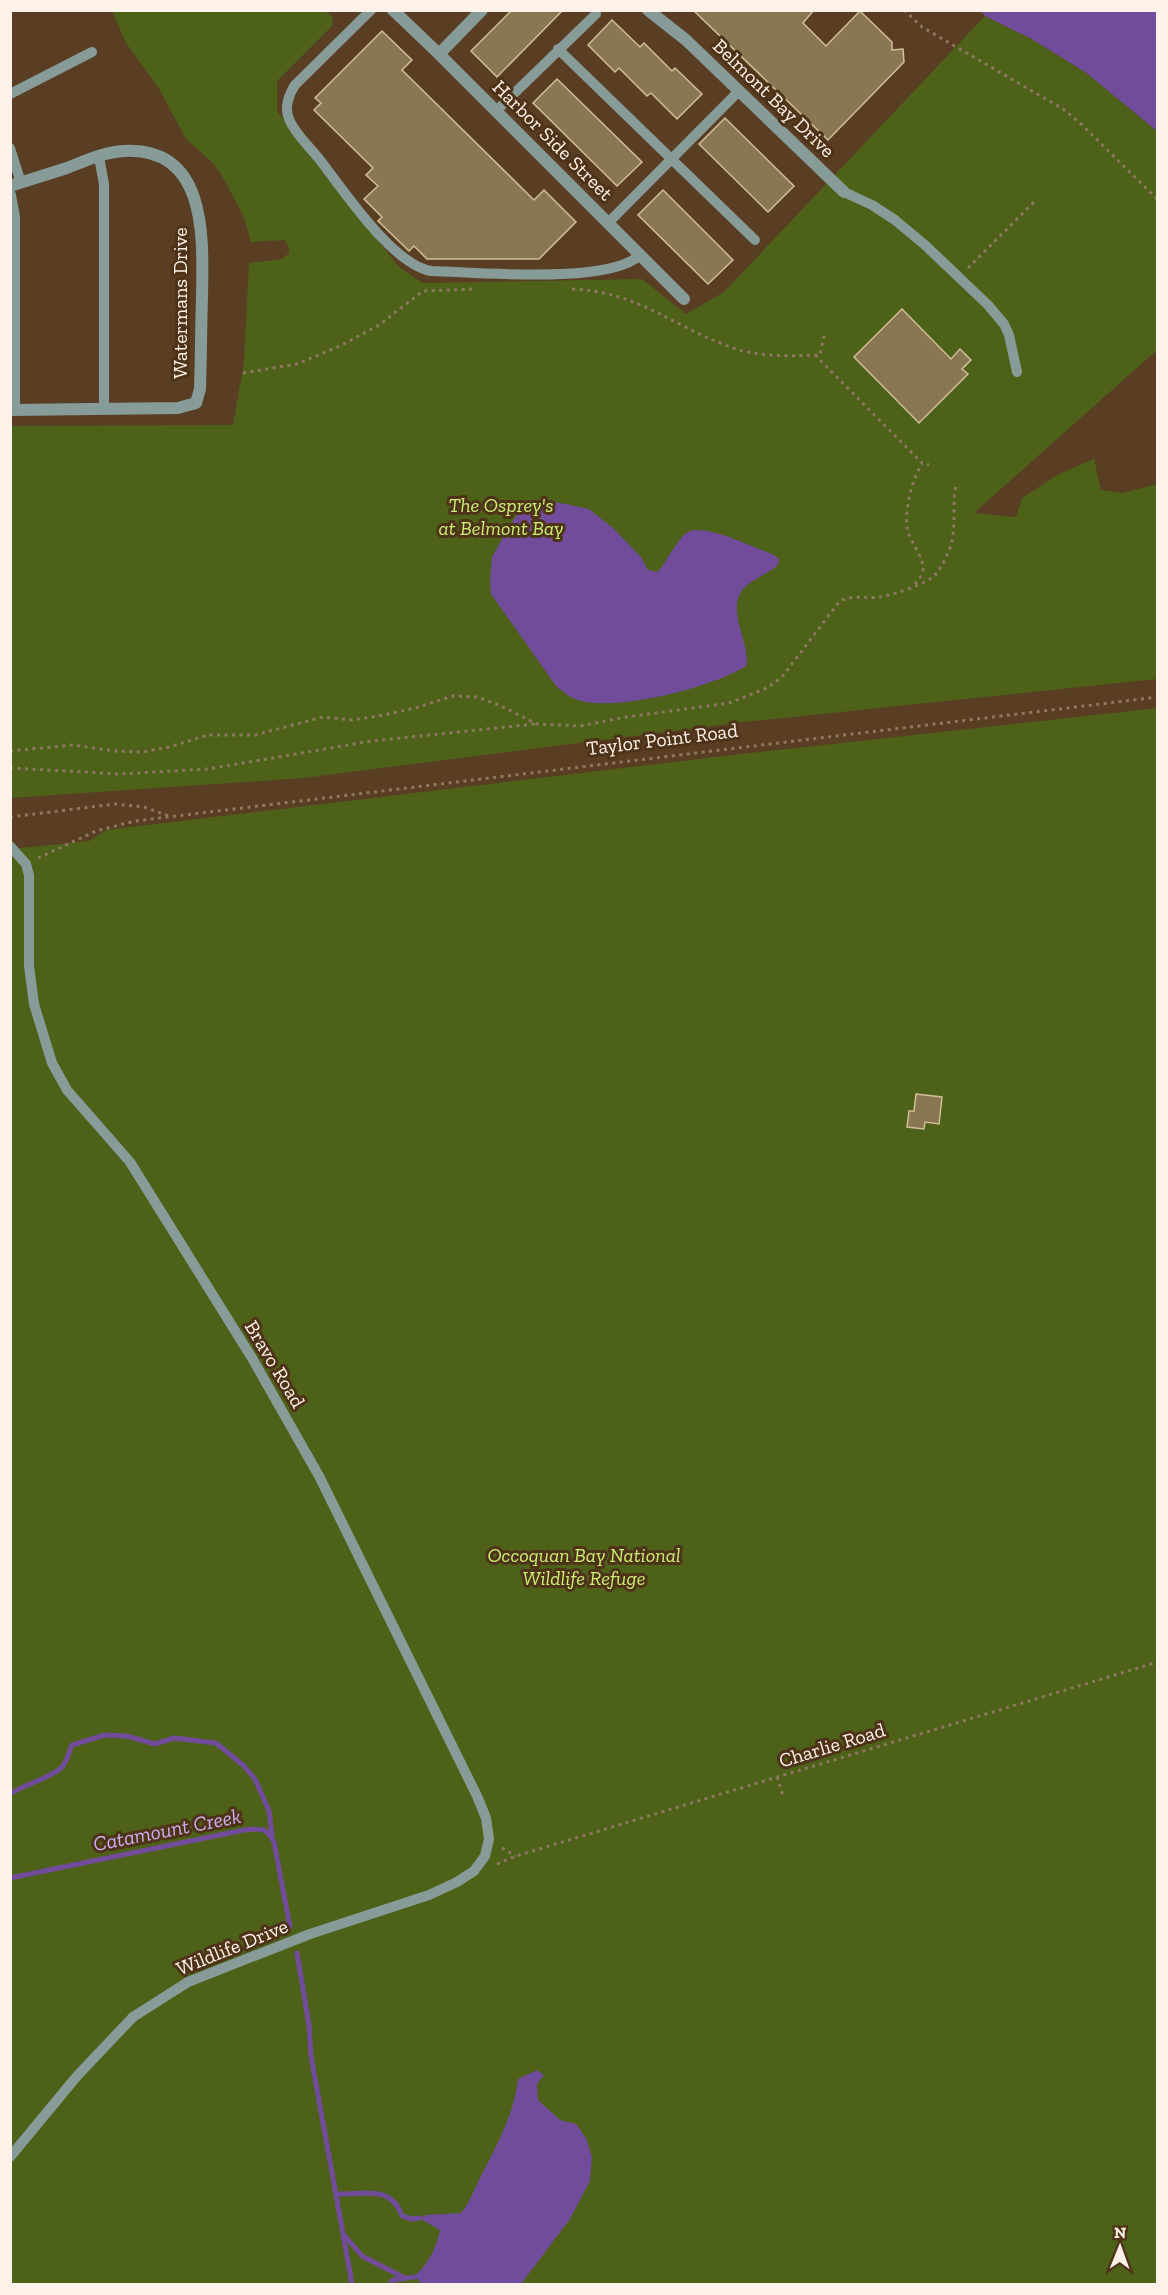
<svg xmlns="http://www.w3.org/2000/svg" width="1168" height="2295" font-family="'Zilla Slab',serif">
<rect width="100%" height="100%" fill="#593e23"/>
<path fill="#4d6119" d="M112 11H325L333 18 332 26 277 81V111L398 266 422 283 642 279 686 314 724 292 985 16 1030 38 1085 72 1157 131V350L974 513 1016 517 1022 498 1059 474 1094 459 1101 490 1122 493 1157 484V679L744 722 304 778 11 798V426L233 425 244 362 249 263 282 259 289 253V248L285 240 251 242 244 217 222 176 214 164 186 139 158 87 126 43Z
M1157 708V2284H11V849L89 841 106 830 715 757Z"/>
<path fill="#714c9b" d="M981 11H1157V131L1085 72 1030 38 985 16Z
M542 499 589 509 613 528 641 557 648 570 657 572 661 568C667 560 681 533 690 531 708 525 753 547 772 554L779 559 778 565C768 574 752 579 743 589 725 611 752 646 746 666 713 687 612 714 575 699 568 696 562 691 556 686L491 594 490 581 492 557 508 528 519 512 531 502Z
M537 2070 544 2075 537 2084 538 2100 560 2120 576 2124 586 2138 592 2157 590 2181 570 2219 521 2284H423L414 2277C427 2265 437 2248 440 2230L419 2218 426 2215 461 2213C470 2202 473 2192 479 2180 495 2148 514 2116 518 2079Z"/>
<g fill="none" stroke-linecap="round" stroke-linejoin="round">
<path stroke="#714c9b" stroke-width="5" d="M10 1794C25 1784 51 1778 62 1767 67 1761 69 1752 72 1745L105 1735 127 1736 155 1744 174 1738 216 1743 244 1766 255 1779 269 1811 272 1835
M10 1878 244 1830C260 1829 266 1826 274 1842L290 1927
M297 1953 309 2025 311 2056 352 2284
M337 2194C363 2195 391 2184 402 2216L412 2219 419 2218
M345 2236 362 2256 403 2277
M390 2284 393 2280 414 2277"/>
</g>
<path fill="#897753" stroke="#d1be98" stroke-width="1.5" d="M512 10H563L497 77 471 51Z
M693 10H814L803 23 826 46 860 11 892 42V50L903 49 904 62 828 140Z
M612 20 640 47 644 43 672 71 675 68 702 94 677 119 651 93 647 96 619 68 615 72 588 45Z
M382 31 412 60 402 70 534 200 544 190 576 222 539 259H427L414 246 409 251 378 221 382 217 364 199 378 186 366 175 373 168 314 110 321 103 315 98Z
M557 79 642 162 617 186 533 103Z
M725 118 794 186 768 212 699 144Z
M663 190 733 260 708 284 638 215Z
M902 309 951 359 960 349 971 360 962 369 968 374 919 423 854 357Z
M916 1094 942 1097 939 1124 925 1122 924 1129 907 1127 909 1111H914Z"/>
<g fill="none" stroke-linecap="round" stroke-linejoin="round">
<path stroke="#8e7862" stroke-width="3" stroke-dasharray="3 4.5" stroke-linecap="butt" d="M904 10 922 27 1063 109 1080 123 1158 200
M968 268 1035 201
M572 289C637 292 668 323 725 345 756 358 788 356 820 355L824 336
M815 355 922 463 929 465
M243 373 297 364 340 346 379 325 423 291 475 289
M915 584C919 579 924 573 923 567 922 556 912 543 908 532 903 515 912 478 922 464
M10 751 73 745 114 751 143 752 169 747 208 735H255L323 717 352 720 384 715 415 708 453 696 477 697 499 705 537 724 580 726 626 717 729 703 767 688 782 677 839 602C851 594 866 599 880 597 892 595 928 584 936 574 942 567 950 550 952 541 956 522 952 503 956 485
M10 768 120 774 208 769 372 741 535 724
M10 817 115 804 144 807 169 816
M38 858 96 831 135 821 1158 697
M777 1777 782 1792 781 1798
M502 1848 516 1856
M497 1864 516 1856 1158 1662"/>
<path stroke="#879c99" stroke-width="10" d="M371 10 295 85C289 94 284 108 289 119 295 134 310 147 320 160 344 191 392 264 431 271 477 272 608 285 640 255
M558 49 755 240
M10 94 92 52
M496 111 596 14
M10 148 21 183
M99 157 104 184V409
M844 192 872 205 895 220 925 245 988 305 1004 324 1009 335 1017 372
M608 223 739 91
M10 846 26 864 29 875V966L34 1004 52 1063 67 1090 130 1162 252 1358 319 1476 477 1796 486 1818 489 1839 485 1856 474 1871 457 1882 429 1895 310 1934 188 1982 133 2017 77 2076 10 2157"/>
<path stroke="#879c99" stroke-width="12" d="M393 10 439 54 684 299
M648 10 686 40 844 192
M439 54 482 10
M10 186C29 180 48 174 67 168 85 161 104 152 124 151 208 147 203 238 202 297 201 328 201 358 200 389L196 403 178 408 10 410
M10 195 14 217V410"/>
</g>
<g text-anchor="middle" stroke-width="6" stroke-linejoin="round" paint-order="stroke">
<g font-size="20" fill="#fdf2e9" stroke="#4e3319">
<text transform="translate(774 98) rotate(44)" y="7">Belmont Bay Drive</text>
<text transform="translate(553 140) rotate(45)" y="7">Harbor Side Street</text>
<text transform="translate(180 303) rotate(-90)" y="7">Watermans Drive</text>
<text transform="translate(662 739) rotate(-7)" y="7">Taylor Point Road</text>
<text transform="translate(275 1364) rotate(59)" y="7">Bravo Road</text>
<text transform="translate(832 1745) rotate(-17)" y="7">Charlie Road</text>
<text transform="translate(232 1947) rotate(-22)" y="7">Wildlife Drive</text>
</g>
<g font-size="20" font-style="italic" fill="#caef74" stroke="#4e3319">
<text x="501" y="512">The Osprey's<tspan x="501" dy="23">at Belmont Bay</tspan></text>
<text x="584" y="1562">Occoquan Bay National<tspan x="584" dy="23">Wildlife Refuge</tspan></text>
</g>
<g font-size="21" font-style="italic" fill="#cbb0f1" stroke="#4e3319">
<text transform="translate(167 1830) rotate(-11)" y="7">Catamount Creek</text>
</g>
</g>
<rect width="1168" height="2295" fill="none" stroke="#fdf2e9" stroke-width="24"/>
<g transform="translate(1120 2247) rotate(1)" stroke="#4e3319" stroke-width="4.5" paint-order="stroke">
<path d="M0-4.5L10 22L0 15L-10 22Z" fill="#fdf2e9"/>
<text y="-9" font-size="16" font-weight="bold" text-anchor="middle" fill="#fdf2e9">N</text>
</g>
</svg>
